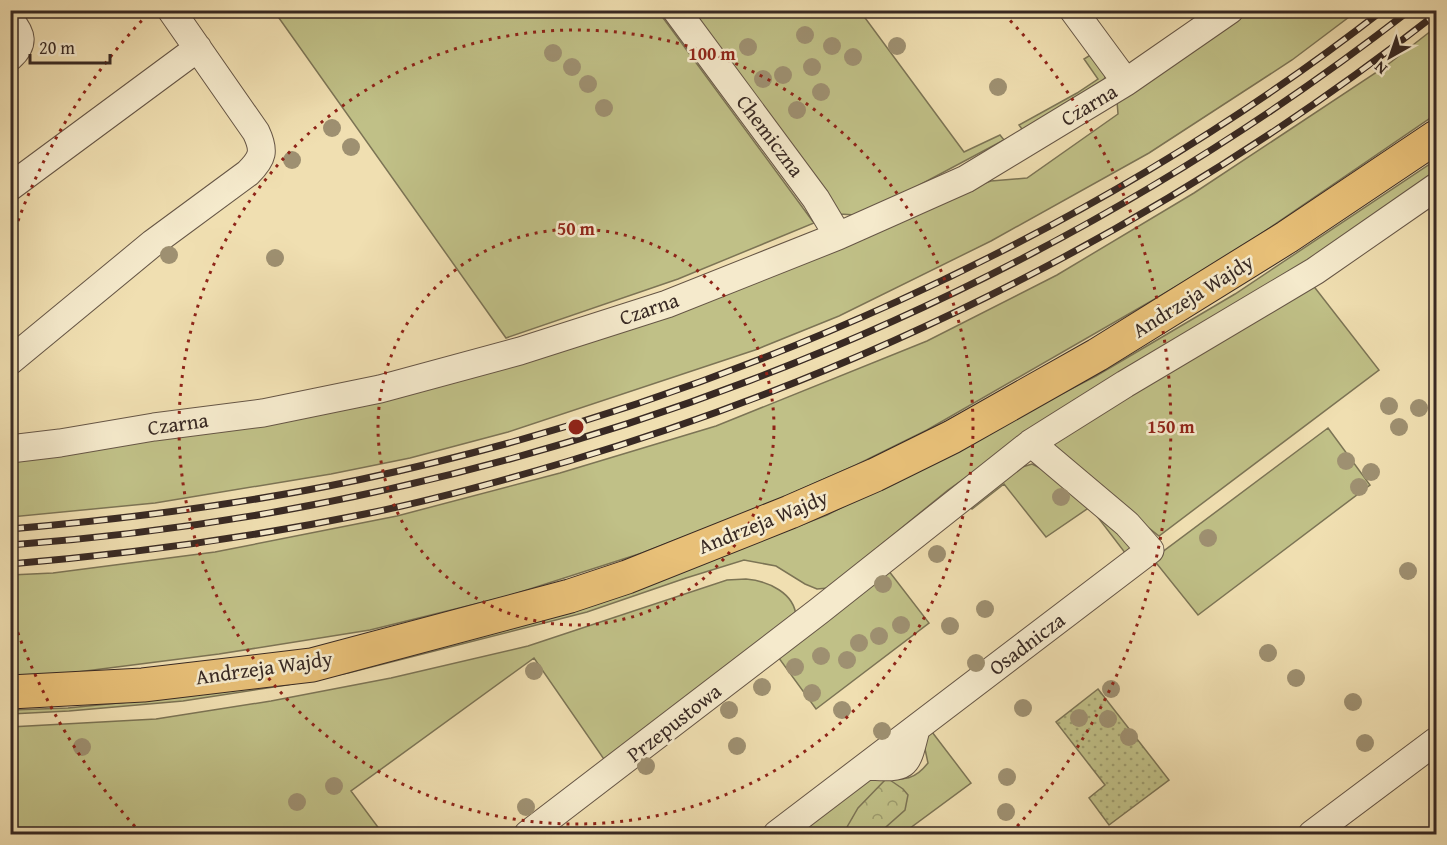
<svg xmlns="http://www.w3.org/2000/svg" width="1447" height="845" font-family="'Gentium Book Plus',serif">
<defs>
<pattern id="forest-crowns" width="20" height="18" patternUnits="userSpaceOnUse" patternTransform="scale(1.5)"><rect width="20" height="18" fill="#c0c087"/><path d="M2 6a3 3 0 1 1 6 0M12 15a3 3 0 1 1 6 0" fill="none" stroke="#9d9c6e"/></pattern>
<pattern id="garden-dots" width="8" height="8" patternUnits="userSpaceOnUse" patternTransform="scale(1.5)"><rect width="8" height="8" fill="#c0c087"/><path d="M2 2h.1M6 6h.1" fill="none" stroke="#9d9c6e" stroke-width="1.8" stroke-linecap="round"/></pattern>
</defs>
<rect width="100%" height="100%" fill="#f0dfb1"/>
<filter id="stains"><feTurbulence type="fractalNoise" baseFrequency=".00333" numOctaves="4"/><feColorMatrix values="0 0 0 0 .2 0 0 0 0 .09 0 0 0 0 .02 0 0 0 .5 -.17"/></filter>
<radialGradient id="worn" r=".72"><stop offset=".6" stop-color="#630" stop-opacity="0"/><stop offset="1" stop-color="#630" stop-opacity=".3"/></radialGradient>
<path fill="#c0c087" stroke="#7c7455" stroke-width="1.5" d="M694 10 860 11 964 152 1000 135 1004 140 912 189 855 215 840 214 691 12Z
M274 11H658L814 223 678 279 506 338Z
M1250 11H1357L1292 60 1149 153 991 241 839 316 755 350 508 432 410 458 331 474 155 503 11 517V462L329 410 991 181 1027 178 1118 114 1117 101 1200 47Z
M1436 27V114L1233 253 1160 296 927 430 856 465 754 510 642 553 508 596 370 630 219 654 46 676H11V575L53 573 215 552 397 516 560 473 716 426 927 341 1057 275 1194 193 1386 66Z
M1092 54 1104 70 1105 78 1101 83 1024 132 1019 125 1077 93 1098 79 1084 59Z
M1436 160V173L1307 262 1054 415 948 490 828 588 817 589 805 584 776 566 744 560 686 578 587 612 348 673 287 685 183 701 69 711 11 714V710L68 708 169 698 711 560 827 515 1096 376 1235 294Z
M1312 284 1379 370 1159 536 1044 445Z
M1328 428 1370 485 1198 615 1153 559Z
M1032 464 1058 477 1084 497 1134 549 1129 558 1090 507 1046 537 1004 484 972 509 966 504 1019 468Z
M885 566 929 623 816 709 773 650Z
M746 579C768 581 795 593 796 617L608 765 534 658 351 791 383 834H11L10 727 156 719 271 701 391 678 528 646 727 580Z
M929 728 971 783 902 834H796C809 824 853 784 865 780 891 772 906 791 928 763L922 735Z"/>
<path fill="url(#forest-crowns)" stroke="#7c7455" stroke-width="1.5" d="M887 778 903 789 908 795 905 810 878 834H843L858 808Z"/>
<path fill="url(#garden-dots)" stroke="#7c7455" stroke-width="1.5" d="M1098 689 1169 780 1109 825 1089 798 1105 785 1056 722Z"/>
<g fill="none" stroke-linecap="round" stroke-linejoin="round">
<defs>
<path id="minor" d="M676 10 816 199 838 236
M1073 10 1126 82
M10 20C22 34 25 44 10 57
M10 187 198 48
M10 361 153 243 248 173C263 158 265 151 256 132L171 10
M10 449 60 443 154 427 263 413 380 389 520 351 667 304 838 236 966 179 1126 82 1230 10
M867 766C908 768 906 769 916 729
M528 834 819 611 1031 443 1125 384 1315 271 1436 187
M777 834 1150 550 1127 524 1031 443
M1312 834 1436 741"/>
<path id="major" d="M10 692 143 685 312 665 570 596 627 577 790 512 875 475 952 437 1097 355 1287 237 1436 137"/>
</defs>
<use href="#minor" stroke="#665646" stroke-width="29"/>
<use href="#major" stroke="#382923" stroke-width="35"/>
<use href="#minor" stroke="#f5eacc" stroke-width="27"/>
<use href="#major" stroke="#e8c078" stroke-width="33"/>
<defs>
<path id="rail" d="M10 529C127 519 244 504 358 480 720 403 1091 238 1383 10
M10 545C516 508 1009 322 1410 10
M10 564C130 554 248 538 365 514 434 500 502 481 569 461 884 367 1177 217 1436 14"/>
</defs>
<use href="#rail" stroke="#382923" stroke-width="7"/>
<use href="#rail" stroke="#f5eacc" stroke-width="4.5" stroke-dasharray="14" stroke-linecap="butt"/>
</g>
<g fill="#9e9071">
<circle cx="805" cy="35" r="9"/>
<circle cx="832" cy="46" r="9"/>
<circle cx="897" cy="46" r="9"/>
<circle cx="748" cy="47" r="9"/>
<circle cx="553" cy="53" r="9"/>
<circle cx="853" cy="57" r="9"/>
<circle cx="572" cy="67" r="9"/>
<circle cx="812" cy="67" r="9"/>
<circle cx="783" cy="75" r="9"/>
<circle cx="763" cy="79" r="9"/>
<circle cx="588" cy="84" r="9"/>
<circle cx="998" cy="87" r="9"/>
<circle cx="821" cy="92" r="9"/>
<circle cx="604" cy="108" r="9"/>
<circle cx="797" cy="110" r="9"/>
<circle cx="332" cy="128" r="9"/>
<circle cx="351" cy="147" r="9"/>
<circle cx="292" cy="160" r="9"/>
<circle cx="169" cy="255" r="9"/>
<circle cx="275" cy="258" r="9"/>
<circle cx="1389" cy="406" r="9"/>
<circle cx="1419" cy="408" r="9"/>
<circle cx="1399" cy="427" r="9"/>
<circle cx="1346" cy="461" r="9"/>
<circle cx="1371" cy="472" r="9"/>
<circle cx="1359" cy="487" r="9"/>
<circle cx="1061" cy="497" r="9"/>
<circle cx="1208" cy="538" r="9"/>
<circle cx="937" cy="554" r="9"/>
<circle cx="1408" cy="571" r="9"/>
<circle cx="883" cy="584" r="9"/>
<circle cx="985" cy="609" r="9"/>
<circle cx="901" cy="625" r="9"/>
<circle cx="950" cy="626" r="9"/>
<circle cx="879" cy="636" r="9"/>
<circle cx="859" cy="643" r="9"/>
<circle cx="1268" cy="653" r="9"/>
<circle cx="821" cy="656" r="9"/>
<circle cx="847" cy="660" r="9"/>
<circle cx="976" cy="663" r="9"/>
<circle cx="795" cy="667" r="9"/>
<circle cx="534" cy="671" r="9"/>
<circle cx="1296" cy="678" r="9"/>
<circle cx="762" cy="687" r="9"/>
<circle cx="1111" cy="689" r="9"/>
<circle cx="812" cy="693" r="9"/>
<circle cx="1353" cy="702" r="9"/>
<circle cx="1023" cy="708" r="9"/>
<circle cx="729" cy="710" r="9"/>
<circle cx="842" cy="710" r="9"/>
<circle cx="1079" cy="718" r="9"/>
<circle cx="1108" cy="719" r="9"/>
<circle cx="882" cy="731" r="9"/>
<circle cx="1129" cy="737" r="9"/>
<circle cx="1365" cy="743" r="9"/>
<circle cx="737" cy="746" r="9"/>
<circle cx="82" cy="747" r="9"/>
<circle cx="646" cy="766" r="9"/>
<circle cx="1007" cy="777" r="9"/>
<circle cx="334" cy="786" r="9"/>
<circle cx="297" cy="802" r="9"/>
<circle cx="526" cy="807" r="9"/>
<circle cx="1006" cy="812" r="9"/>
</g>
<g fill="none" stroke="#8f2418" stroke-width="3" stroke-dasharray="3 6">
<circle cx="576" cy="427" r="198"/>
<circle cx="576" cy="427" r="397"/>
<path d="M141 833A595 595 0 0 1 12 616M12 238A595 595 0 0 1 148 14M1004 14A595 595 0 0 1 1011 833"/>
</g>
<g text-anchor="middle" stroke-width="5" stroke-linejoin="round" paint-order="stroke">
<g font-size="21" fill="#382923" stroke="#f5eacc">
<text transform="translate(1089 105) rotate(-31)" y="7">Czarna</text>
<text transform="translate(770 136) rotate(53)" y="7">Chemiczna</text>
<text transform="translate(1193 296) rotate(-32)" y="7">Andrzeja Wajdy</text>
<text transform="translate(649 309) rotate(-19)" y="7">Czarna</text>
<text transform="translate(178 424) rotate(-8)" y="7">Czarna</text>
<text transform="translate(763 522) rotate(-22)" y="7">Andrzeja Wajdy</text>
<text transform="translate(1027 644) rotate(-37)" y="7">Osadnicza</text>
<text transform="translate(264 668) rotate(-8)" y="7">Andrzeja Wajdy</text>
<text transform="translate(674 723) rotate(-38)" y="7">Przepustowa</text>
</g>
</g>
<circle cx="576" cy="427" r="9" fill="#8f2418" stroke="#f5eacc" stroke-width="3"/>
<g font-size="18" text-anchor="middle" font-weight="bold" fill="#8f2418" stroke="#f5eacc" stroke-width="5" stroke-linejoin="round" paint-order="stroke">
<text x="712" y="60">100 m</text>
<text x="576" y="235">50 m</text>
<text x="1171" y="433">150 m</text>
</g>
<rect width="1447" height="845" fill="none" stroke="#f0dfb1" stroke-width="36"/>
<rect x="12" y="12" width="1423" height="821" fill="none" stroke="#382923" stroke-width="3"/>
<rect x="18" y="18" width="1411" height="809" fill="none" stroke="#382923" stroke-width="1.5"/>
<g transform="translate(1390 57) rotate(220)" stroke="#f5eacc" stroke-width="4.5" paint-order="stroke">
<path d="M0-4.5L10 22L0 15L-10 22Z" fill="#382923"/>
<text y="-9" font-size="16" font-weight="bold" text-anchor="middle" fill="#382923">N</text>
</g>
<path d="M30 54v9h80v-9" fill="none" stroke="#382923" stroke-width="3"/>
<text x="39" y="54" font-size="18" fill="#382923" stroke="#f5eacc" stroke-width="4.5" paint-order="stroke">20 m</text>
<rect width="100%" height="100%" filter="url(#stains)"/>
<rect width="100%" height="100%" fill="url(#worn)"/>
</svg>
